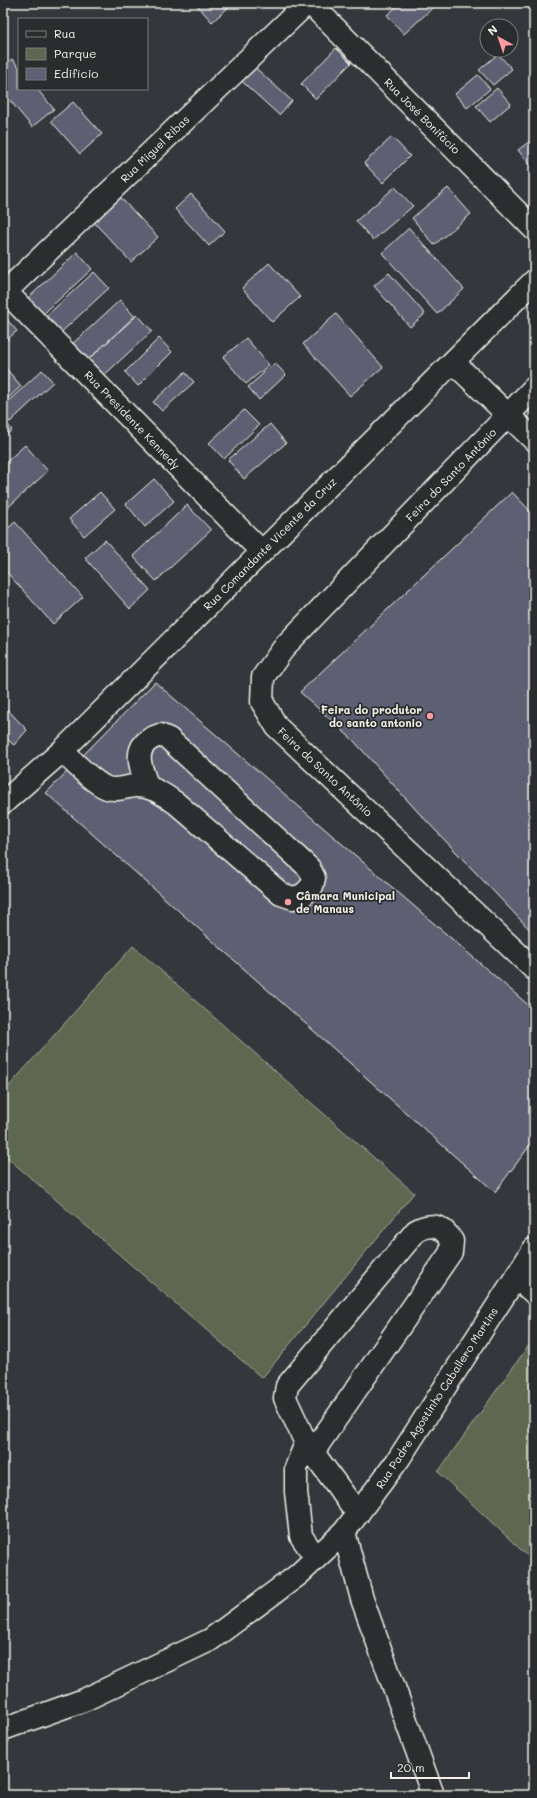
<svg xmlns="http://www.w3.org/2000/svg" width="537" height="1798" font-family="Mali,sans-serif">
<rect width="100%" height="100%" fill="#34373c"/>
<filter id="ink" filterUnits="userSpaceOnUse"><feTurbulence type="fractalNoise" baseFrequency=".025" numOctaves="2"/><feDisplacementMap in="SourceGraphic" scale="8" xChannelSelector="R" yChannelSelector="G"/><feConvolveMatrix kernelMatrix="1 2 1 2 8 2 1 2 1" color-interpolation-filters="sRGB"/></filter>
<g filter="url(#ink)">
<path fill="#5c684f" stroke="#a8ac9c" d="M133 946 414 1193 262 1378 3 1154V1093Z
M534 1338V1562L438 1472Z"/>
<path fill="#5d6173" stroke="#f4f1e8" d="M195 3H227L230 6 212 22Z
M401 3H438L404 34 387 15Z
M336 48 351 63 316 99 301 84Z
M498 54 512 69 493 85 479 70Z
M12 59 19 67V89H37L54 109 32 127 3 92V67Z
M249 62 292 101 279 115 236 76Z
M478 75 490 89 467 108 455 94Z
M497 88 511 104 490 122 476 106Z
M73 102 102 134 80 154 51 121Z
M392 137 410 156 383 183 364 163Z
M534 138V170L518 150Z
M395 187 413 206 373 240 356 221Z
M448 188 471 214 434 245 412 218Z
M116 193 158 237 131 262 90 218Z
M191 194 225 231 209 246 175 209Z
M409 228 464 289 437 314 382 253Z
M77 252 92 269 40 317 25 301Z
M269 263 300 297 272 322 242 288Z
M94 272 109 288 57 336 42 320Z
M389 273 425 314 410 327 374 286Z
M120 300 135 317 83 364 68 348Z
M137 314 152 331 100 379 85 363Z
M336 314 383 367 350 396 303 344Z
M3 315 17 331 3 343Z
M159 338 172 352 138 386 125 372Z
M246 338 269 365 246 384 223 357Z
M275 363 286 375 259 400 248 387Z
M3 365 21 386 3 403Z
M42 370 53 382 10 422 3 415V406Z
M185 372 194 382 162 411 153 402Z
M244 410 259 425 224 459 209 443Z
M3 419 12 430 3 438Z
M270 424 286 443 244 479 228 460Z
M25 445 48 471 5 510 3 507V465Z
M154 479 174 501 145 527 126 504Z
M100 492 115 509 84 536 69 519Z
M512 492 534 515V934L417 811 353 740 300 692Z
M187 505 211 530 156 581 133 556Z
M15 522 83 597 53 624 3 568V533Z
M105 540 150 590 130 609 85 558Z
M155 682 534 1010V1140L495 1192 46 793Z
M3 705 27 730 14 745 3 736Z"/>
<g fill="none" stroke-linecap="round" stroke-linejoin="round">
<defs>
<path id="minor" d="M310 3 534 229
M3 289 262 552
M3 294 307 3
M453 362 534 440
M534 388 286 645 263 677 262 702 277 727 534 969
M62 751C74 762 92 782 107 788 116 791 125 787 134 786 151 785 163 794 176 803L281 894 293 898 303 895 312 886 314 878 309 868 169 739 160 735C131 744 139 765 148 787
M3 803 62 751 534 281
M516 1277 534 1293
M306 1443 296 1468V1492L301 1536 316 1558
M313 1452 451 1252 452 1241C443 1226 432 1222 416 1231L287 1386 285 1398 306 1443 358 1514
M344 1532 362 1599 433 1795
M3 1729 84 1700 210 1640 298 1575 344 1532 398 1460 534 1249"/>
</defs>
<use href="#minor" stroke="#f4f1e8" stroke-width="25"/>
<use href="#minor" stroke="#2a2d2e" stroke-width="22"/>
</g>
</g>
<g fill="#ff9aa2" stroke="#2a2d2e" stroke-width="1.5">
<circle cx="430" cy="716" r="4"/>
<circle cx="288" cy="902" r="4"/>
</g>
<g text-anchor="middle" stroke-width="3.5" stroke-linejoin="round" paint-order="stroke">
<g font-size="11" fill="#f4f1e8" stroke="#2a2d2e">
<text transform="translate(422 116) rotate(45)" y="4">Rua José Bonifácio</text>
<text transform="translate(155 149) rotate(-44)" y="4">Rua Miguel Ribas</text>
<text transform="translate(132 420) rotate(46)" y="4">Rua Presidente Kennedy</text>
<text transform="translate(451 475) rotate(-46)" y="4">Feira do Santo Antônio</text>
<text transform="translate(270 544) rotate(-45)" y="4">Rua Comandante Vicente da Cruz</text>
<text transform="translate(325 772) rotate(43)" y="4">Feira do Santo Antônio</text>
<text transform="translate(437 1398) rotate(-57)" y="4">Rua Padre Agostinho Caballero Martins</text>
</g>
<g font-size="11" font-weight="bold" fill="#f4f1e8" stroke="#2a2d2e" text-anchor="end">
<text x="422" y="714">Feira do produtor<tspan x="422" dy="13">do santo antonio</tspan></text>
<text x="296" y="900" text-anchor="start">Câmara Municipal<tspan x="296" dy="13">de Manaus</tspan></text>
</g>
</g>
<rect width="537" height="1798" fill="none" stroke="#2a2d2e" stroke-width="16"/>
<rect x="8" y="8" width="521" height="1782" fill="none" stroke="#f4f1e8" stroke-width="1.5" filter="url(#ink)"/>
<rect x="18" y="18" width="130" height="72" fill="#2a2d2e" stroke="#7b7b78"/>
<rect x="26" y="31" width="20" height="6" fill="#2a2d2e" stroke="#7b7b78"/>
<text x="54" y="38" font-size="12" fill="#f4f1e8">Rua</text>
<rect x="26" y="48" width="20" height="12" fill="#5c684f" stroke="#7b7b78"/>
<text x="54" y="58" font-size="12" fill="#f4f1e8">Parque</text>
<rect x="26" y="68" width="20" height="12" fill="#5d6173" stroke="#7b7b78"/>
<text x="54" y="78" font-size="12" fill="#f4f1e8">Edifício</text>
<g transform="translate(499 38) rotate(320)"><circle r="19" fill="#2a2d2e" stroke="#7b7b78"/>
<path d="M0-3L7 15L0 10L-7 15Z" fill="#ff9aa2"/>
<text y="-6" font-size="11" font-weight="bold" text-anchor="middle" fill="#f4f1e8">N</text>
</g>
<path d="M391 1772v6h78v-6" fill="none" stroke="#f4f1e8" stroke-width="2"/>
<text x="397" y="1772" font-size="12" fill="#f4f1e8" stroke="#2a2d2e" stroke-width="3" paint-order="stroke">20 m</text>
</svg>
